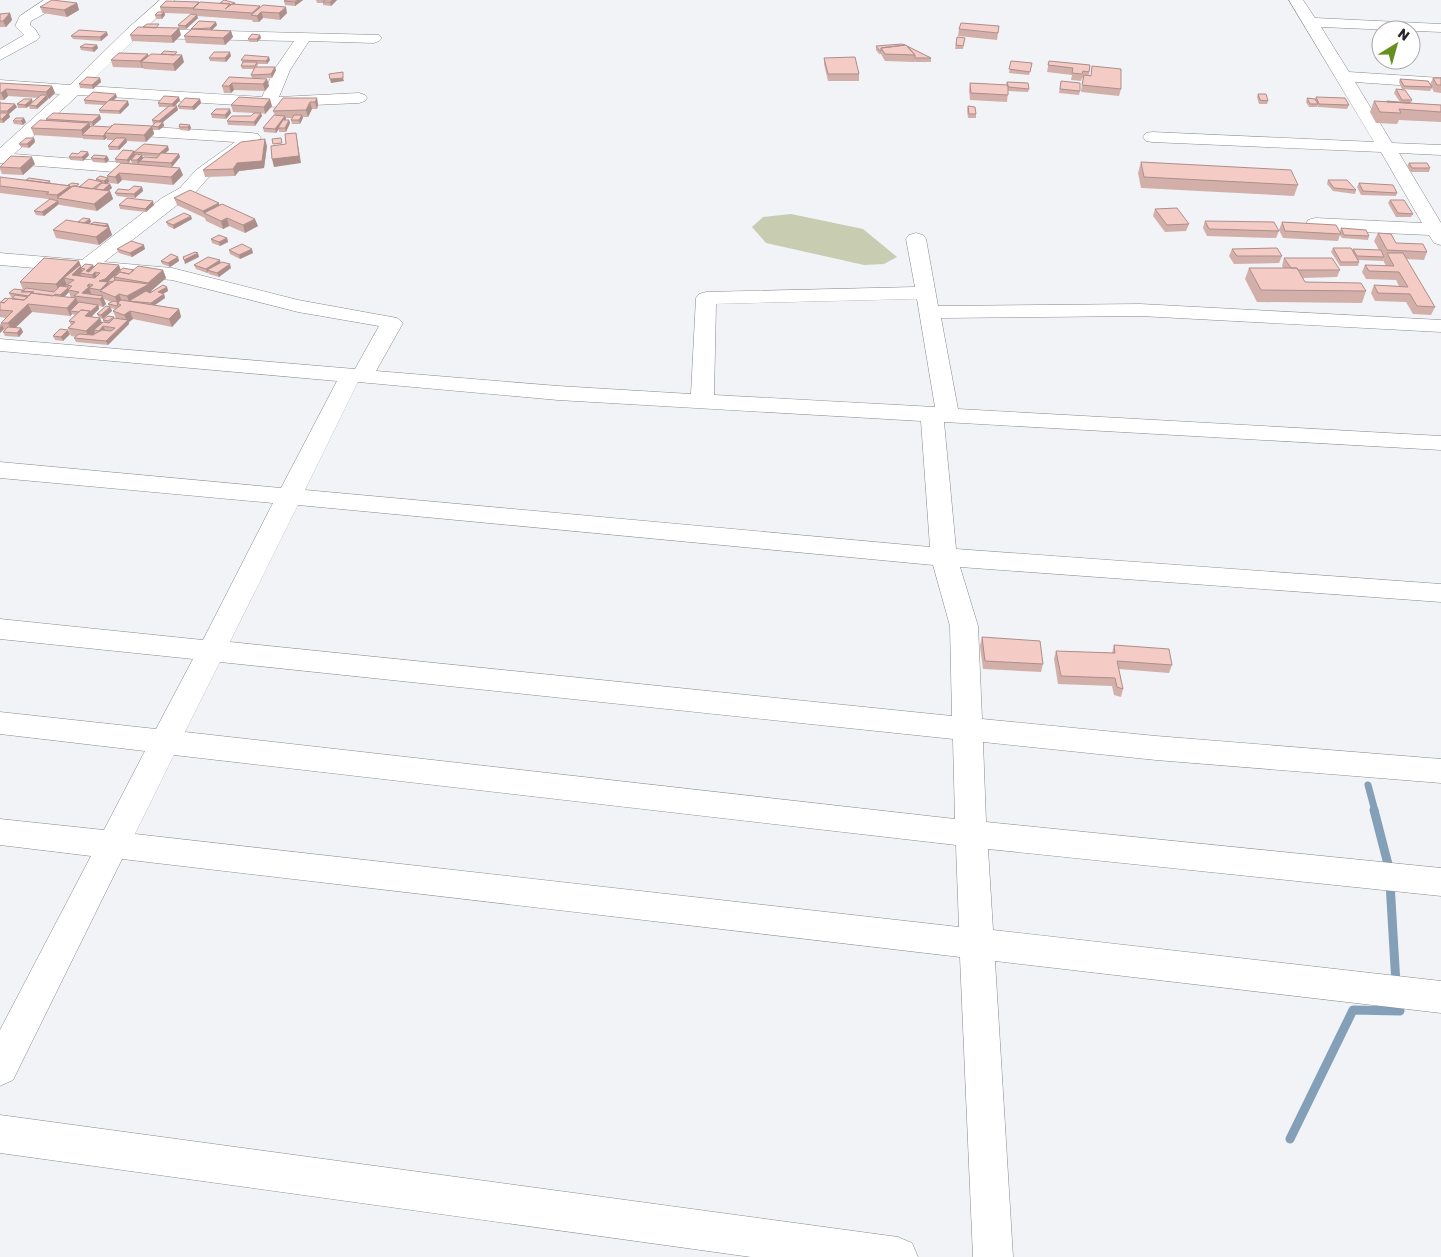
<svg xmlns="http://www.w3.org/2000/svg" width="1441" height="1257" font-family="Rubik,sans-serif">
<rect width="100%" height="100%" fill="#f2f3f6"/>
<path fill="#c8ccb1" d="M791 214 863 229 897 257 884 264 864 265 766 243 752 227 763 217Z"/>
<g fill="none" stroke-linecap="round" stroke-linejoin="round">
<path stroke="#83a0b8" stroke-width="7" d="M1368 785 1375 811"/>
<path stroke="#83a0b8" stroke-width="9" d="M1374 810 1390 872
M1390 883 1396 984
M1290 1139 1353 1010 1400 1011 1398 1000"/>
<defs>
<path id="minor" d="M44 0H59L51 10 31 21 30 25 35 29 40 37 37 40 0 60V49L24 35 15 26 20 16Z
M160 0H175L145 29 379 35 382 38 379 41 374 43 309 41 290 70 279 97 359 93 365 95 367 98 365 101 359 103 268 107 78 95 14 154 153 165 159 166 162 170 159 174 153 175 0 163V148L60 94 0 90V80L70 85 126 30ZM136 38 294 41 274 70 262 97 87 86Z
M1289 0H1303L1315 18 1441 24V32L1321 27 1349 72 1441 78V88L1355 82 1392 143 1441 145V155L1399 153 1441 223V245L1434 243 1429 235 1315 230 1308 228 1306 224 1308 220 1315 218 1422 223 1381 152 1152 142 1146 141 1143 137 1146 133 1152 132 1374 142Z
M117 125 252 133 258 134 261 138 208 178 192 196 176 206 104 262 172 268 298 300 397 318 403 323 376 371 558 386 691 394 696 298 699 294 706 292 915 287 906 239 909 235 916 233 923 235 926 239 938 306 1140 304 1441 320V332L1140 316 941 318 958 409 1441 436V450L944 422 956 549 1441 584V602L960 567 978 626 982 719 1156 736 1441 759V783L1156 760 983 742 986 822 1441 868V896L988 849 993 930 1441 981V1013L995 961 1013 1257H973L960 957 122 859 13 1080 0 1086V1030L91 856 0 845V819L104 830 145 751 0 734V712L156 729 193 659 0 639V619L203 640 273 503 0 478V462L281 488 337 381 0 351V339L355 369 379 326 298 312 172 280 0 265V253L82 260 162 198 180 188 196 170 235 142 111 134 108 130 111 126ZM917 299 935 407 714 395 716 304ZM358 382 558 400 921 421 930 547 305 490ZM298 505 933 565 950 626 952 716 230 642ZM220 662 953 739 955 819 185 732ZM174 755 956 845 959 927 135 834Z
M0 1115 898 1237 912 1243 918 1257H751L0 1153Z"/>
</defs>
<use href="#minor" stroke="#87898b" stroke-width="1"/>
<use href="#minor" fill="#fff" fill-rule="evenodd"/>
</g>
<path fill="#d3afaa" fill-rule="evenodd" d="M286 0H303L295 6 285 5 284 1Z
M316 0H337L331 6 323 5V3H317Z
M77 3 79 10 67 17 43 13 40 7Z
M235 3V4L260 7 287 13 280 20 263 18 259 22H253L252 20 197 16 198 18 186 29H179L178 25 195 14 165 13V15L162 19H156L155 15 161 12 160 7 199 4Z
M10 13 12 20 6 27H0V14Z
M199 21 217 25 212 30 231 31 233 37 225 45 186 43 184 36Z
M160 27 181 35 173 43 132 41 130 35Z
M959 29 998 33 997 40 958 36Z
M108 35 101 41 73 39 71 36Z
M260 35 261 38 257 42H249L248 39Z
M957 37 965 38 963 49H955Z
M97 45 98 48 94 52 81 50 80 47Z
M876 46H907L931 58V62H915L914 61V62L885 61 881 54H879L876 50Z
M178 55 184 62 175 71 144 69 143 68H142L113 67 111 60 149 56Z
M231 56 226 62 210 61 209 58Z
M824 58 859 74V81H828L824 64Z
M241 60H270L267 64H258V65L257 67 276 70 272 78H252L251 75 254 69H242L241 66 243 63Z
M1011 61 1032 63 1029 75 1009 73Z
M1049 61 1090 65 1089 75 1121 89 1119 96 1081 92 1083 78H1082L1081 81 1071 80 1072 75 1047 72Z
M229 77 267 79 269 86 265 91 234 90 231 93H224L222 86Z
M100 78 101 82 93 89 80 88 79 84Z
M1433 78H1441V93L1434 92 1432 88 1430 91 1402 89 1399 82 1400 79 1430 84Z
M1061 81 1080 91 1079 95 1059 93Z
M1007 82 1029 89 1028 92 1008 91 1007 102 970 100 969 90 970 83 1006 85Z
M0 83 52 86 55 93 37 109H30L29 106 26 108H18L17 104 33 102 38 98 8 96 4 100H0Z
M1396 89 1412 100 1411 103 1441 105V122L1399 120 1397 124 1376 123 1370 112 1374 101 1400 102 1394 93Z
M1258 94 1268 101 1267 104H1259L1257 97Z
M117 97 113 101 129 105 120 114 100 113 99 110 104 105 85 104 84 100Z
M1316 97 1349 105 1347 109 1318 107 1317 105V107H1309L1306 102 1307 98 1315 99Z
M317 98 318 105 317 109H312L308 117H303L300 124H292L291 120 292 118H286V120H289L290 123 286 132H279V129L276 133 264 132 263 128 275 115 273 111Z
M200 99 201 103 194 110 179 109 178 106Z
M0 100 1 103 17 107 9 114 10 117 3 123H0Z
M180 100 175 106 178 110 163 122 164 126 159 130H153L154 134 146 142 127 141V142L119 150H109L108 146 113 140H107V138L104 140 83 139V138L34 135 31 128 47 121 46 119 100 115 101 119 93 126 90 125V127H111L152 126 154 124H153L152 120 167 107H159L158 103Z
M231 105 272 106 265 114 261 113 262 116 255 126 228 125 227 121 251 116 254 113 233 112Z
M968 106 976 114V118H968L967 110Z
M231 113 226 119 212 118 211 114Z
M13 121 26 122 23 125 14 124Z
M180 124 191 128 189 131 180 130 179 127Z
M34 138 35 142 29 148 21 147 19 144Z
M267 146 264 168 239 171 235 176 205 177 203 170Z
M169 150 165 153 179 154 180 157 172 167 149 165 183 175 173 185 122 180 118 184 110 183 109 182 107 184H110L112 188 108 191H110L113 199 97 211 60 205 58 203 59 204 44 216 36 215 34 211 49 200 48 199 0 193V177L26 180 50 181 51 183 68 185 80 186 96 181V179L108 178 107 176 121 163H116L115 159 134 151ZM135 155 131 160 132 164 128 163ZM142 156 157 157 143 158Z
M89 155 83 161 70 160 69 157Z
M107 156 109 160 106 163 93 162 91 158Z
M1141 162 1298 185 1294 196 1141 188 1138 173Z
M1409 163 1430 168 1429 172H1411L1407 166Z
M35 164 23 175 2 174 0 169V166Z
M1328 180 1356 190 1355 194 1333 191 1327 184Z
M1359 183 1397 193 1396 196 1361 195 1357 187Z
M142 187 143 191 135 198 117 196 115 193Z
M174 198 219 203V205L258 226 245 233 229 226 223 229 206 221 205 218 177 205Z
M1390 200 1413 214 1411 217H1396L1388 203Z
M119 205H154L146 212 120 209Z
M1155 209 1189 224 1186 231 1165 232 1153 216Z
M90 219 91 222 89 224H108L112 235 99 245 56 238 53 230 78 222Z
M192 219 174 229 168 226 166 222Z
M1205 221 1279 231 1276 238 1207 236 1203 228Z
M1282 222 1340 231 1341 228 1369 236 1368 240 1342 238 1340 235 1338 241 1283 238 1279 230Z
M1378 233 1396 243 1427 252 1424 260 1406 259 1435 307 1431 315 1413 314 1406 302 1375 301 1371 293 1374 285 1399 286 1396 280 1366 279 1362 272 1365 265 1386 266 1383 260 1384 258 1383 261 1358 260 1359 262 1358 266H1340L1331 252 1333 248 1352 251 1353 249 1379 250 1374 241Z
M227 238 228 242 220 246 212 243 211 239Z
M117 249H145L132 257 119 253Z
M1232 249 1282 256 1279 263 1234 264 1229 256Z
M229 250 253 253 240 259 230 254Z
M178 257 179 261 170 267 162 264 161 261Z
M1284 258 1340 270 1337 277 1303 278 1305 282 1366 291 1362 303 1257 302 1245 279 1249 268H1283L1282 266Z
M79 261 82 268 93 265 94 267 120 270H163L166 278 151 291 152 292 167 287 168 291 163 294H164L165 298 155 305 179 309 181 317 172 327 133 319 129 322V324L108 345 76 342 74 338 76 337 71 336 68 328 71 325 69 321 75 315 72 314 70 316 32 312 15 328H21L23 332 19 337 5 336 3 332 5 331 4 329 0 333V324H1V323L6 318 0 317V302L12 299 13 298 11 297 9 293 23 290 20 282ZM69 292 71 298 64 297ZM104 299 111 302 108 304 109 307 97 314 99 318 92 317V316L99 309V306L103 307 106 304ZM111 308 115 309 113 311 116 318 103 320 104 322 102 323 100 318 103 319 112 311Z
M220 263 231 268 219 277 209 274 208 272 207 273 196 269 194 265Z
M70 334 63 341 55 340 53 336Z
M982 637 1043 664 1041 672 983 669 980 646Z
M1114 645 1172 665 1169 673 1119 669 1123 689 1121 697 1114 695 1112 686 1058 684 1054 659 1056 651 1112 653Z"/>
<path fill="#ac8e8b" d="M298 0H303L295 6V2Z
M333 0H337L331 6 330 2Z
M77 3 79 10 67 17 64 10Z
M260 6 263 18 259 22 257 16 252 15V13Z
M286 7 287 13 280 20 279 13Z
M164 12 165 15 162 19 161 15Z
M10 13 12 20 6 27 3 21Z
M197 15 198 18 186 29 185 26Z
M216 22 217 25 211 31 210 28Z
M179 28 181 35 173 43 171 36Z
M231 31 233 37 225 45 223 38Z
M107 32 108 35 101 41 100 37Z
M260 35 261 38 257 42V39Z
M97 45 98 48 94 52 92 48Z
M230 52 231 56 226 62 225 58Z
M148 54 150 60 141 62 143 68H142L140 61Z
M182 55 184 62 175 71 173 64Z
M269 57 270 60 267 64 266 61Z
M275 67 276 70 272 78 271 74Z
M100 78 101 82 93 89 92 85Z
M343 78 344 81 331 83 330 79Z
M267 79 269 86 265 91 263 84Z
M232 83 234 90 231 93 229 86Z
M52 86 55 93 49 99 46 92Z
M6 89 8 96 4 100 1 93Z
M116 94 117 97 108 105 107 102Z
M47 95 48 99 37 109 36 106Z
M179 97 180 100 174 107 172 104Z
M317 98 318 105 317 109 315 102Z
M32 99 33 103 29 105V106L26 108 25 105Z
M200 99 201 103 194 110 192 107Z
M270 99 272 106 265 114 264 107Z
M128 101 129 105 120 114 119 111Z
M310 102 312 109 308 117 306 110Z
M15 104 17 107 9 114 10 117 3 123 2 119 8 113 7 111Z
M177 106 178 110 163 122 164 126 159 130 158 127 161 124 159 121Z
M230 109 231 113 226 119 225 115Z
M261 113 262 116 255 126 254 122Z
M100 115 101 119 93 126 92 122Z
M302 115 303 118 300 124 299 120Z
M285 116 286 119 276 133 275 129Z
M24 118 26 122 23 125 21 121Z
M289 120 290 123 286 132 285 128Z
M89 123 92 130 83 135 81 130Z
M190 125 191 128 189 131 188 127Z
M152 126 154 134 146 142 144 135Z
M296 133 301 163 274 167 272 159Z
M105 134 107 138 104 140 103 136Z
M34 138 35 142 29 148 27 144Z
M126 138 127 142 119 150 118 147Z
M265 139 267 146 264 168 239 171 235 176 233 169 237 163Z
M168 146 169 150 160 158 159 154Z
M134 151 135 155 128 163 127 160Z
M88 152 89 155 83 161 82 157Z
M179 154 180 157 172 167 171 163Z
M142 155 143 158 138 164 137 160Z
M107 156 109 160 106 163 104 159Z
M32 157 35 164 23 175 20 168Z
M180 168 183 175 173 185 171 177Z
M119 173 122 180 118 184 115 177Z
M108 178 109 182 105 185 104 181Z
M110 184 112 188 103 195 102 191Z
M70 186 73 193 58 198 57 195Z
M142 187 143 191 135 198 134 194Z
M110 191 113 199 97 211 94 204Z
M58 201 59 204 44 216 42 212Z
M153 201 154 205 146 212 145 209Z
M219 203 221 211 204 213 203 211Z
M191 216 192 219 174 229 173 225Z
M227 218 229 226 223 229 221 221Z
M90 219 91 222 82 229 81 225Z
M255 219 258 226 245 233 243 225Z
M108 224 112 235 99 245 96 237 103 228Z
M227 238 228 242 220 246 219 242Z
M144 245 145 249 132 257 130 253Z
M252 249 253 253 240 259 239 255Z
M198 253 199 257 185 264 184 260Z
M178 257 179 261 170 267 168 263Z
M220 260 221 264 207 270 208 272 207 273 206 269Z
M79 261 83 274 80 273 82 277 73 278H64L67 285 59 292 56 284Z
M230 264 231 268 219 277 217 273Z
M93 265 96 272H95L98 280 95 282 92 275 86 271Z
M119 265 122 273 108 281 111 290 100 291 106 304 103 307 100 299 102 297 100 290 99 281Z
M163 270 166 278 151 291 152 292 129 302 127 296 149 284 148 283Z
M89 284 91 289 89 288 92 296 82 293Z
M167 287 168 291 159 296 158 292Z
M68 288 69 290H68L69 292 62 299 60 295Z
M119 294 122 302 118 304 115 297Z
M164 294 165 298 152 307 151 303Z
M76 298 80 306 70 311 72 314 70 316 67 308Z
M28 304 32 312 12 331 8 323Z
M98 305 99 309 92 316 93 319 85 316Z
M110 307 112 311 103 319 101 315Z
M179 309 181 317 172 327 169 319Z
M130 311 133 319 129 322V324L108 345 106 341 127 321 124 315Z
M100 318 103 326 94 330 95 333 89 339 86 331Z
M2 325 4 329 0 333V327Z
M103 326 105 330 100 335 99 331Z
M21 328 23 332 19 337 17 333Z
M68 330 70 334 63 341 61 337Z"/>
<path fill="#f5cbc6" stroke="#ac8e8b" d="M52 0 77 3 64 10 40 7Z
M224 0 235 3 230 5V4L220 3Z
M286 0H298L295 2 284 1Z
M325 0H333L330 2H323Z
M166 1 199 2 193 8 160 7Z
M200 2 230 4 225 9 232 4 260 6 252 13 193 9Z
M263 5 286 7 279 13 261 12 257 16 251 15Z
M158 12H164L161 15H155Z
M10 13 3 21H0V14Z
M191 14 197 15 185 26 178 25Z
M199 21 216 22 210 28 191 29Z
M961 23 999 26 998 33 959 29Z
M147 24H159L156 28 143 27Z
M138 27 179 28 171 36 130 35Z
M192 29 231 31 223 38 184 36Z
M79 30 107 32 100 37 71 36Z
M252 34 260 35 257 39H248Z
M957 37 965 38 963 46 956 45Z
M85 44 97 45 92 48 80 47Z
M902 44 905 45 881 48V51H880L876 46Z
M906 45 915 55 885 54 881 48Z
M907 46 931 58H915V55Z
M164 51 177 52 174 55 161 54Z
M214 52H230L225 58H209Z
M119 53 148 54 140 61 111 60Z
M151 54 182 55 173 64 141 62Z
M245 55 269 57 266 61 241 60Z
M855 57 859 74H828L824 58Z
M1011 61 1032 63 1030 72 1009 69Z
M1049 61 1090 65 1089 72 1083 71 1082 74 1072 73 1073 68 1048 65Z
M243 62H257L255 66H241Z
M1092 66 1121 69V89L1082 85 1084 75 1091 76Z
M255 67H275L271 74 251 75Z
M343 72V78L330 79 329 74Z
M87 77 100 78 92 85 79 84Z
M229 77 267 79 263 84 232 83 229 86H222Z
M1433 78H1441V85H1437Z
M1400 79 1428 81 1432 87 1404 86Z
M1061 81 1080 83V91L1060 89Z
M1007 82 1028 83 1029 89 1008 87Z
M0 83 52 86 46 92 6 89 1 93H0Z
M970 83 1008 85V95L971 93Z
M1396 89 1405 90 1412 100H1402Z
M93 92 116 94 107 102 84 100Z
M1258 94H1266L1268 101 1260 100Z
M41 95H47L36 106 29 105Z
M164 96 179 97 172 104 158 103Z
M239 97 270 99 264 107 231 105Z
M1316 97 1345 98 1349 105 1319 104Z
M185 98 200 99 192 107 178 106Z
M283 98H317L315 102H310L306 110 273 111Z
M1307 98 1315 99 1318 104H1310Z
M24 99H32L25 105 17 104Z
M109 100 128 101 119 111 99 110Z
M1374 101 1441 105V112L1399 109 1401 113 1380 112Z
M1387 101 1410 103 1387 102Z
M0 103 15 104 7 111H0Z
M169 106H177L159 121 152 120Z
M968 106 975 107 976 114H969Z
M216 109H230L225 115 211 114Z
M0 113H8L2 119H0Z
M53 113 100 115 92 122 46 119Z
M254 113H261L254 122 227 121 232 116H251Z
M274 115 285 116 275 129 263 128Z
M294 115H302L299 120H291Z
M16 118H24L21 121H13Z
M40 120 89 123 81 130 31 128Z
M283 120H289L285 128H278Z
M156 122H163L158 127 152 126Z
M114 124 152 126 144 135 105 133Z
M180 124 190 125 188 127H179Z
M91 126 111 127 105 133V134L103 136 82 135Z
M296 133 299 156 272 159 271 146 286 144 285 134Z
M26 138H34L27 144H19Z
M116 138H126L118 147 108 146Z
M281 138 282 143 273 144 272 139Z
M265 139 262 161 237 163 233 169 203 170 241 142Z
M144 144 168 146 159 154 134 152Z
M123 150 134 151 127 160 115 159Z
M81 151 88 152 82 157H69L72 153 78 154Z
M161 153 179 154 171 163 140 161 144 157 157 158Z
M136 154 142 155 137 160H131Z
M94 155 107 156 104 159 91 158Z
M11 156 32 157 20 168 0 167Z
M1141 162 1291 170 1298 185 1144 177Z
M121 163 180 168 171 177 119 173 115 177 107 176Z
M1409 163H1427L1430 168H1412Z
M100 176 108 178 104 181 96 179Z
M0 177 70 186 57 195 46 194 49 192 0 186Z
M29 178 50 181 47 183 26 180Z
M89 179 102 182 92 189 79 187Z
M1328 180H1347L1356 190 1334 188Z
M72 183 79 184 76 186H73L71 187 70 186 68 185Z
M102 183 110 184 103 190 95 189Z
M1359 183 1393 185 1397 193 1363 191Z
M73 186 110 191 94 204 57 198Z
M134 186 142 187 134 194 115 193 118 189 129 190Z
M190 190 219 203 203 211 174 198Z
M127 198 153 201 145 209 119 205Z
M50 199 58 201 42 212 34 211Z
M1390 200H1404L1413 214 1398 213Z
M222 204 255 219 243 225 227 218 221 221 204 213Z
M1177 208 1189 224 1167 225 1155 209Z
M184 213 191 216 173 225 166 222Z
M83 218 90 219 84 223 78 222Z
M66 220 109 227 96 237 53 230Z
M1205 221 1274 222 1279 231 1209 229Z
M94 222 108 224 105 226 91 224Z
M1282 222 1336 225 1341 234 1285 231Z
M1341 228 1366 230 1369 236 1344 235Z
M1378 233 1391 234 1396 243 1423 244 1427 252 1387 250Z
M219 235 227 238 219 242 211 239Z
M131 241 144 245 130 253 117 249Z
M242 244 252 249 239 255 229 250Z
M1277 248 1282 256H1237L1232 249Z
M1333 248H1351L1359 262H1341Z
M1353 249 1381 250 1384 257 1357 256Z
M195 252 198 253 184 260 183 257Z
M1387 253H1403L1435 307 1417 306 1410 294 1378 293 1374 285 1408 287 1399 272 1369 271 1365 265 1394 266Z
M171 254 178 257 168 263 161 261Z
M208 257 220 260 206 269 194 265Z
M44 258 79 261 56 284 20 282Z
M1284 258H1332L1340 270H1298L1297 268H1291Z
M222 262 230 264 217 273 207 270Z
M98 263 119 265 105 279 99 281 108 282 100 290 89 288 93 285 89 284 87 286H90L82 293 103 296 100 299 74 296 79 292 68 290 72 286 67 285 74 280 64 278 80 265 81 266 72 275 95 278 100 273 95 272 92 275 80 273 85 269 81 268 85 264 93 265 86 271 89 272Z
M138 266 163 270 148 283 114 277 120 272 129 274Z
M123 268 134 270 129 274 120 272 114 277 115 280 113 282 108 281Z
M1249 268H1297L1305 282 1361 283 1366 291 1261 290Z
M115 280 149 284 127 296 119 294 115 297 100 291Z
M163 285 167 287 158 292 164 294 151 303 129 301 146 291 150 293Z
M60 286 68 287V288L60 295 55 294 53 296 31 293 29 296 9 293 14 289 23 290 21 292H34L23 291 26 288 54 292Z
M31 293 76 298 67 308 28 304 8 323H1L13 311 0 310V302L4 303 9 298 24 300Z
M15 295 28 297 24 300 12 299Z
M5 298 8 299 4 303 1 302Z
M121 300 179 309 169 319 130 311 124 315 113 311 121 305 117 303Z
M113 301 119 302 117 303 118 306 108 304Z
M79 302 98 305 90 312V311L81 310 79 312 70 311Z
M106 306 110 307 101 315 97 314Z
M81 310 90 311 85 316 100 318 86 331 68 328 75 322 69 321Z
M108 316 114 317 108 321 103 320Z
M114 318 128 320 106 341 74 338 79 334 93 335 102 330 111 331 115 328 103 326 99 331 94 330 103 322 109 323Z
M8 327 21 328 17 333 3 332Z
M60 329 68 330 61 337 53 336Z
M982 637 1040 641 1043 664 985 661Z
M1114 645 1169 649 1172 665 1117 661 1123 689 1117 687 1115 678 1061 676 1056 651 1115 653Z"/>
<g transform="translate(1396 45) rotate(37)"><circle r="24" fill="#ffffff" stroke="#a9a9a9"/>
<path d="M0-4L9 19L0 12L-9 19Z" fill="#668f1f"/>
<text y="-8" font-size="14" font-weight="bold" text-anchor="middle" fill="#272728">N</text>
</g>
</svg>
